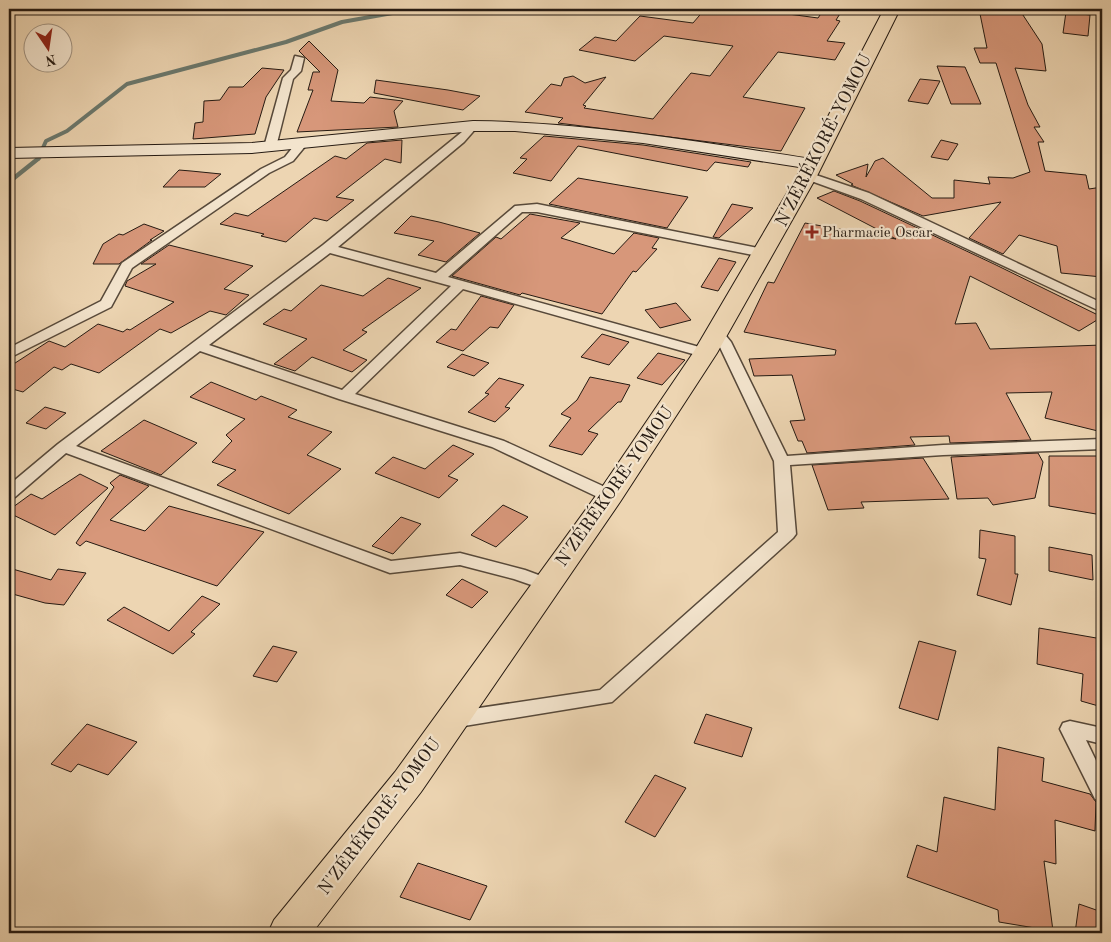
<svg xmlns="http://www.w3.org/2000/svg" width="1111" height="942" font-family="'Old Standard TT',serif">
<rect width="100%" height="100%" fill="#edd5b2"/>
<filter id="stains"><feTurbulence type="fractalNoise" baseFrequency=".004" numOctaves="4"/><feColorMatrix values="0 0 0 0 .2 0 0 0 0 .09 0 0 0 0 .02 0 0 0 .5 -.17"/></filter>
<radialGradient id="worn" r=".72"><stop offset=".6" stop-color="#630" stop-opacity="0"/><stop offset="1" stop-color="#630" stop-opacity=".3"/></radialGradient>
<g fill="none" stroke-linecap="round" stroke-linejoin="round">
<path stroke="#6b796e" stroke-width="4" d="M38 159 46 141 67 131 127 84 286 42 342 22 415 9"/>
<path stroke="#6b796e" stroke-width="4.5" d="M9 182 39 158"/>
</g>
<path fill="#d7977a" stroke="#251a12" d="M705 9H751L818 18 824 9H843L836 20 840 21 827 41 845 43 835 60 778 52 743 97 805 108 781 151 558 123 563 118 525 112 551 84 561 86 564 78 573 76 585 83 606 77 583 105 586 106 584 108 653 119 691 73 710 76 733 46 664 36 635 61 579 50 595 37 616 41 640 16 693 23Z
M979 9H1019L1042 44 1046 71 1015 68 1028 105 1040 127H1034L1044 142H1038L1045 171 1086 175 1089 189 1102 187V277L1061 273 1057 246 1019 235 1003 254 969 238 1001 202 923 216 851 185 853 184 836 175 868 164 866 177 875 161 883 158 932 198H954V180L990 184 988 177 1013 178 1030 172 996 63H980L974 48H987Z
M1066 12 1090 15 1088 36 1063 33Z
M309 41 338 70 331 101 364 103 370 97 403 101 394 111 398 127 297 132 313 90H308L313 72H320L299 51Z
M937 66 965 67 981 104H951Z
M262 68 284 70 266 97 255 134 193 139 195 123 203 122 204 101 220 100 229 87H243Z
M920 79 940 81 928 104 908 101Z
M376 80 448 90 480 96 463 110 374 93Z
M544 136 643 145 751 162 748 167 715 162 707 171 578 146 551 181 513 173 527 159 520 158Z
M402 140 401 163 385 159 336 197 354 200 327 221 314 218 286 242 261 236 264 234 220 224 235 213 248 216 335 156 346 159 367 143Z
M941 140 958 144 948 160 931 157Z
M179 170 191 171 221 174 205 187H163Z
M578 178 688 197 667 228 549 204Z
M834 191 860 201 994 264 1102 317 1079 331 970 276 955 324 976 323 990 349 1102 345V432L1045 418 1052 392 1006 393 1031 440 950 443 949 436 910 437 915 445 807 453 802 441H798L790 421 805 420 792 375 754 376 749 359 835 355 836 350 744 332 768 282 774 283 805 223 896 239 817 198Z
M732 204 753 208 719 238 713 237Z
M530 214 580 223 561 238 614 254 634 233 659 238 652 248 657 249 636 272 633 271 602 314 522 293 520 295 452 276 496 237 501 239Z
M411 216 439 222 480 233 446 262 418 255 434 241 394 233Z
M144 224 164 231 150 240H152L119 264H93L103 244 119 234 123 235Z
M169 245 253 266 224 289 249 295 226 315 210 311 171 333 160 329 99 373 71 364 62 370 54 367 23 392 9 388V367L49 341 65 347 98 324 123 332 127 329 130 330 174 302 125 286 127 281 156 264H141Z
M719 258 736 262 718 291 701 287Z
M388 278 421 288 362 330 367 332 343 350 367 360 352 372 312 357 295 371 274 364 307 339 263 324 284 309 291 311 321 285 363 296Z
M481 296 514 305 498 328 490 327 463 351 436 342 451 329 456 330Z
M676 303 691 320 660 328 645 310Z
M602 334 629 342 609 365 581 357Z
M658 353 685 360 662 385 637 378Z
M462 354 489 363 474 376 447 367Z
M590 377 630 385 621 402H618L588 431 598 434 582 455 549 446 571 418 561 414 577 400Z
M499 378 524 385 505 407 510 408 495 422 468 412 489 394 485 393Z
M211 382 256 400 261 396 297 410 288 417 332 432 307 455 341 469 289 514 217 485 236 470 212 462 232 441 226 435 245 419 190 397Z
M45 407 66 413 46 429 26 423Z
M144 420 197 443 161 475 101 451Z
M453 445 474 454 448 476 458 480 439 498 375 473 393 457 425 469Z
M1038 453 1043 462 1035 498 993 505 988 498 957 499 951 457Z
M1049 456H1102V480H1099L1102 515 1049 506Z
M923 458 949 499 861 502 864 508 828 510 812 465Z
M80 474 108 488 55 535 9 513V510L31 494 42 499Z
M120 475 149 486 110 520 145 531 169 506 264 532 217 586 86 541 80 546 76 543 114 487 110 483Z
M503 505 528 517 496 547 471 535Z
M401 517 421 524 393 554 372 546Z
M980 530 1015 536V574H1018L1011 605 977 595 986 559 979 558Z
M1049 547 1092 555 1093 580 1049 571Z
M9 568 51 580 58 569 86 573 64 605 45 603 9 593Z
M462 579 488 592 472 608 446 595Z
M202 596 220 604 191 632 195 634 173 654 107 620 124 607 169 631Z
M1039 628 1102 639V707L1081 701 1083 674 1037 664Z
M919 641 956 651 938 720 899 708Z
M273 646 297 652 277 682 253 676Z
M706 714 752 728 742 757 694 743Z
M87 724 137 742 108 775 78 764 71 772 51 764Z
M998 747 1044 758 1042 781 1090 794 1096 802 1095 831 1055 820 1056 864 1044 861 1053 931 999 922 998 910 907 877 917 845 937 852 944 797 995 810Z
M655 775 686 788 655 837 625 822Z
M418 863 487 886 470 920 400 897Z
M1079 904 1102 912V933H1075Z"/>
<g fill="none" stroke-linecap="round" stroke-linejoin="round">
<defs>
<path id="street" d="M295 56 304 58 301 71 293 79 276 147 270 150 266 149 264 147 283 78 291 70Z
M473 123 478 126 464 142 338 247 436 273 515 206 537 204 763 249 769 253 763 257 537 212H522L448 277 710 350 712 353 710 356H700L463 289 355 394 504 441 616 492 618 496 616 500H604L492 447 339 399 200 351 76 446 391 561 460 553 525 570 552 580 555 584 552 588 546 590 514 579 460 565 390 573 66 453 15 497 9 498V485L58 444 323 245ZM330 253 451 286 342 390 209 345Z
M301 141 307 144 293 161 269 173 132 268 111 307 9 358V348L101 301 122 263 261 169 285 157 297 142Z
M807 172 869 193 1102 303V312L861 199 803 178V174Z
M717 330 722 331 731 342 787 456 943 445 1102 439V449L943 455 790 465 796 534 793 538 612 702 452 728 445 726 442 720 445 714 452 712 600 690 778 532 774 461 718 343 710 334Z
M1070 721 1102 728V744L1086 740 1102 773V802L1095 799 1060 729 1063 723Z"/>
<path id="secondary" d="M473 121C587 122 699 142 812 159L818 160 820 164 818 168 812 169 643 143 515 131H473L252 153 9 158V148L252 143Z"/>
<path id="highway" d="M884 9H900L817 176 717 353 620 502 421 792 312 933H268L274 920 395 772 600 490 693 353 797 176Z"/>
</defs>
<use href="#street" stroke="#57493a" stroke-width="3"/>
<use href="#secondary" stroke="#251a12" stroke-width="2"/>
<use href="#highway" stroke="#251a12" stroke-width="2"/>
<use href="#street" fill="#f3e4cd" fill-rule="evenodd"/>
<use href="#secondary" fill="#f3e4cd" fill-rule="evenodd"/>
<use href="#highway" fill="#edd5b2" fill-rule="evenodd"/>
</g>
<path fill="#8f2418" stroke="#f3e4cd" stroke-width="2" d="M809.5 224.5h5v5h5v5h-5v5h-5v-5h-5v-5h5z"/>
<g text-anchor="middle" stroke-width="4.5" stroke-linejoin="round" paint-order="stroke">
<g font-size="15" fill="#251a12" stroke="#f3e4cd" text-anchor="start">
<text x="822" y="237">Pharmacie Oscar</text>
</g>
<g font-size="18" fill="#251a12" stroke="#f3e4cd">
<text transform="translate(823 140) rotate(-63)" y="6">N'ZÉRÉKORÉ-YOMOU</text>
<text transform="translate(614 486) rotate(-55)" y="6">N'ZÉRÉKORÉ-YOMOU</text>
<text transform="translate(379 816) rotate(-53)" y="6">N'ZÉRÉKORÉ-YOMOU</text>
</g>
</g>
<rect width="1111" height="942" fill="none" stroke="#edd5b2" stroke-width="30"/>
<rect x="10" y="10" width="1091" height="922" fill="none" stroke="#251a12" stroke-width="2.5"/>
<rect x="15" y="15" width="1081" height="912" fill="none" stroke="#251a12"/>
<g transform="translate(48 48) rotate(167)"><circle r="24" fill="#f3e4cd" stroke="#a19382"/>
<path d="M0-4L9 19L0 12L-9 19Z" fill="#8f2418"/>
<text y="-8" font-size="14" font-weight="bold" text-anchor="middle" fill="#251a12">N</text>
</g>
<rect width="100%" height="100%" filter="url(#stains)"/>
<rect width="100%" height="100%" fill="url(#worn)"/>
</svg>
